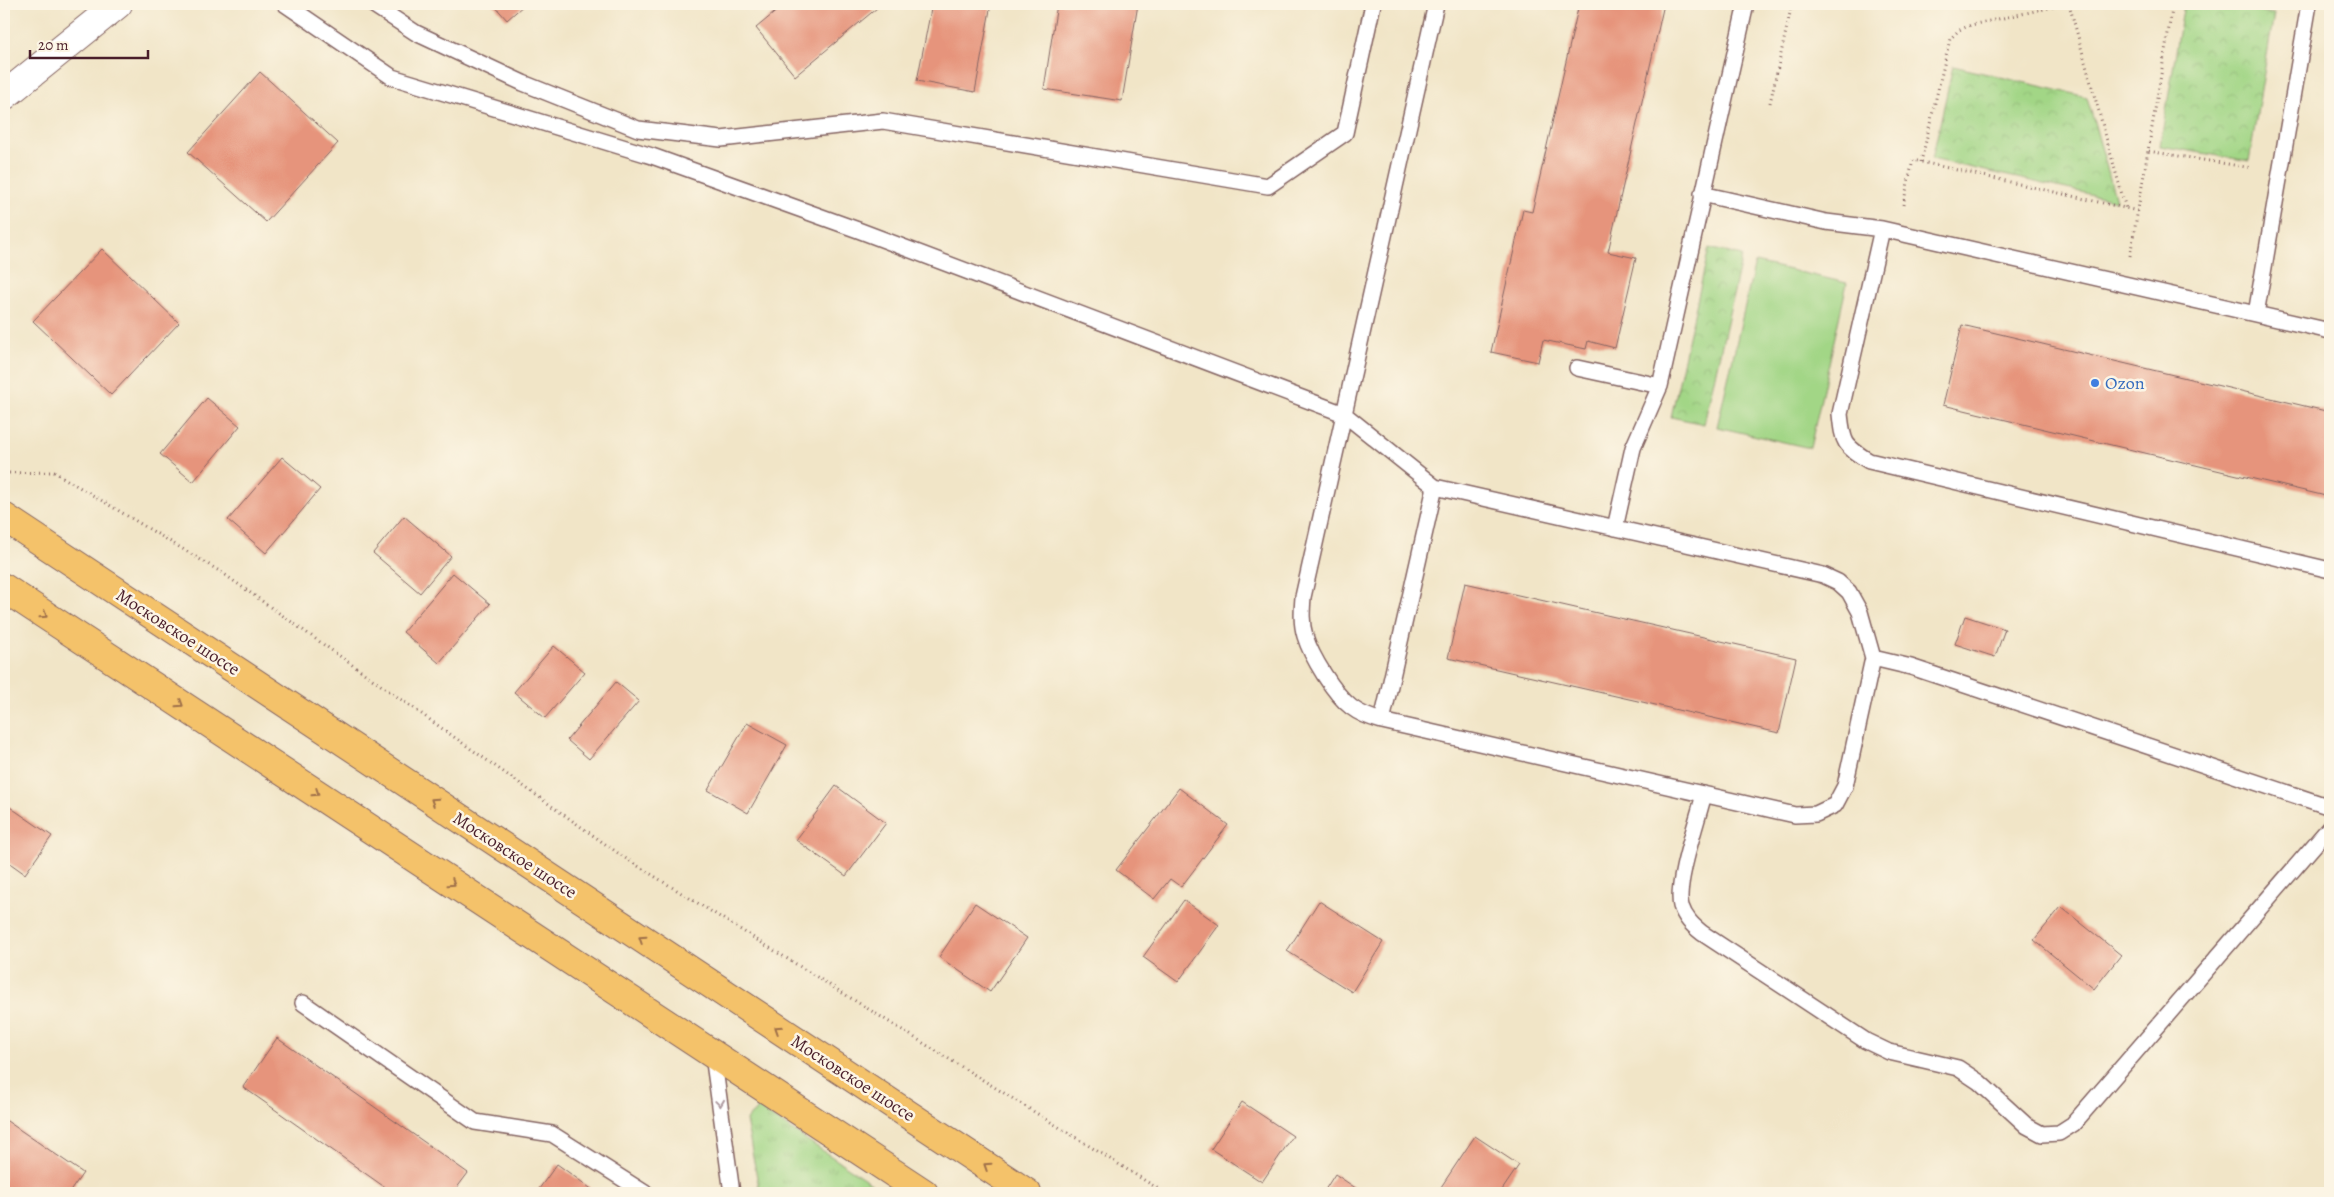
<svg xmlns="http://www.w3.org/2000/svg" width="2334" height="1197" font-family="Alegreya,serif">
<defs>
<pattern id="grass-tufts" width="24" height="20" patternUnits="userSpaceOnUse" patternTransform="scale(1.25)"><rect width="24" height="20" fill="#a2d686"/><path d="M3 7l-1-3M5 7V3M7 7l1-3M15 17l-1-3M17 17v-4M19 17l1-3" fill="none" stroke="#8db774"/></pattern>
<pattern id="park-crowns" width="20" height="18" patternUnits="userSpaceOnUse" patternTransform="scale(1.25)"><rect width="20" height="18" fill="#a2d686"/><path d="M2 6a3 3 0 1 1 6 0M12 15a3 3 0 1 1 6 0" fill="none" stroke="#8db774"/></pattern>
</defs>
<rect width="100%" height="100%" fill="#fcf5e5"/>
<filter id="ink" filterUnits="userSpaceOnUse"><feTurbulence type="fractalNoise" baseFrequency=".02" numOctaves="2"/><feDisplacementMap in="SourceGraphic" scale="10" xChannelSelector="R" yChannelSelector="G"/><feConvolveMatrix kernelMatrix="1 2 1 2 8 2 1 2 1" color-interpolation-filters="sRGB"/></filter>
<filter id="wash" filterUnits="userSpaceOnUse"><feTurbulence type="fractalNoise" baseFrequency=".0096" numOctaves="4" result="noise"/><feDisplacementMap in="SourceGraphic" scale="20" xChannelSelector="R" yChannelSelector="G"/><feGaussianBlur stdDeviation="1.12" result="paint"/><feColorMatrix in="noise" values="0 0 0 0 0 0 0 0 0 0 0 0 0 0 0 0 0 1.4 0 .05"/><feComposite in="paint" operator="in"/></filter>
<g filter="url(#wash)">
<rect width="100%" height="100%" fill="#f1e5c7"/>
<path fill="url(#grass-tufts)" stroke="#767a58" d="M759 1108 886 1193H760L746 1120Z"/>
<path fill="url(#park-crowns)" stroke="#767a58" d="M2184 4H2216L2274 14 2249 161 2160 146Z
M1953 66 2087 97 2116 200 1932 159Z
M1709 248 1742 256 1704 424 1671 417Z"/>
<path fill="#a2d686" stroke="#767a58" d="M1755 262 1847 283 1810 448 1717 427Z"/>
<g id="blocks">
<path fill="#e6947c" d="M493 4H525L507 20Z
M785 4H877V8L795 76 756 28Z
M932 4H991L975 92 917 81Z
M1057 4H1138L1122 101 1044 89Z
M1579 4H1664L1608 252 1636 258 1615 348 1588 341 1586 349 1543 340 1538 362 1491 352 1523 210 1532 212Z
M260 72 338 143 266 222 188 152Z
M102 249 179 323 111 395 33 321Z
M1962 325 2330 412V497L1943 405Z
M207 398 240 426 193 482 160 454Z
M282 457 320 489 266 553 228 520Z
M404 516 451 556 420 593 373 553Z
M453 573 490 604 439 663 403 632Z
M1465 583 1796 658 1779 733 1448 658Z
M1965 616 2005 629 1995 657 1955 644Z
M554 646 585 672 545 718 514 692Z
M616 682 639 701 589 759 567 740Z
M747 723 787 745 748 813 708 790Z
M836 786 886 823 846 876 796 840Z
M1179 788 1228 825 1181 887 1170 879 1154 899 1116 870Z
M4 803 52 836 25 874 4 859Z
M1184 900 1219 925 1178 982 1143 957Z
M1319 901 1383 942 1352 992 1287 951Z
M975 903 1027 938 990 992 939 957Z
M2061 907 2121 955 2094 989 2034 940Z
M277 1038 468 1173 453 1193H393L243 1087Z
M1242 1102 1293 1136 1262 1182 1211 1149Z
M4 1119 83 1173 69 1193H4Z
M1475 1136 1519 1165 1500 1193H1437Z
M557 1164 597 1193H536Z
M1335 1174 1363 1193H1323Z"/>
</g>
</g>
<g filter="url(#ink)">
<use href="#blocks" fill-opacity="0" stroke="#846462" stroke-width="1"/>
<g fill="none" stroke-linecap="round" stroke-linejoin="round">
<defs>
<path id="lane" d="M285 4 392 77 652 156 858 230 1344 414 1435 487
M372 4 416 33 523 83 638 129 721 139 883 121 1268 186 1345 133 1373 4
M1702 194 1826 222 1882 229 2330 331
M1882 229 1840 414C1843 443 1844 446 1869 461L2330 570
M2256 314 2309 4
M1577 368 1660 386
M1615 528 1633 448 1660 386 1746 4
M1873 658 1911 667 2330 807
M1382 721 1435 487 1823 575 1838 582 1849 592 1860 612 1873 658 1845 786 1835 805 1816 814 1795 815 1382 721C1371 718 1360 714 1351 707 1334 694 1311 656 1305 636 1301 623 1302 610 1303 597L1436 4
M1704 794C1698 819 1675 884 1681 906 1685 918 1692 925 1702 933L1866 1041 1889 1052 1958 1068 1979 1082 2027 1126 2042 1134 2059 1133 2073 1124 2330 827
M303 1003 475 1122 552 1134 645 1193
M713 1055 732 1193"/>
<path id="street" d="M4 96 118 4"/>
<path id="primary" d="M4 517 1027 1193
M4 588 924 1193"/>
</defs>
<use href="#lane" stroke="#846462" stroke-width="18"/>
<use href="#street" stroke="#846462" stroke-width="30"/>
<use href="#primary" stroke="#846462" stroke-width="30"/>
<path stroke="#846462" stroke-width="3" stroke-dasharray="1 4" stroke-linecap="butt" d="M2069 4 2126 209
M2173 4 2148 151 2252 168
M1770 103 1792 4
M1921 162 1950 39 1959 30 1971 25 2067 4
M1903 205 1913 160 2138 211
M2130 256 2148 151
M4 473 54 472 221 572 625 858 1165 1193"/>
<use href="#lane" stroke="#fff" stroke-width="15"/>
<use href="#street" stroke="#fff" stroke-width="28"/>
<use href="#primary" stroke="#f4c26a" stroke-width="28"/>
</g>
<defs><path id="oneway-chevron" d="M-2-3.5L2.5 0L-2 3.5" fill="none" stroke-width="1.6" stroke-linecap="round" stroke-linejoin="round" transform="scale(1.25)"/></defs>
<g stroke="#9f704a">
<use href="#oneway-chevron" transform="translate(44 615) rotate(33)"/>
<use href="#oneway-chevron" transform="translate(180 704) rotate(33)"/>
<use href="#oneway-chevron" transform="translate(316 793) rotate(33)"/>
<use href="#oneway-chevron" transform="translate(434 801) rotate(-147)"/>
<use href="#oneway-chevron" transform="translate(452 883) rotate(33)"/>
<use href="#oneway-chevron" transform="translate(642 939) rotate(-147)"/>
<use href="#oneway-chevron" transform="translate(778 1029) rotate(-147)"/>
<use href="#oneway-chevron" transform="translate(987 1166) rotate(-147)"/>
</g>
<use stroke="#ae9aa0" href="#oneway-chevron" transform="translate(720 1103) rotate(82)"/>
</g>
<circle fill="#3f7fe0" stroke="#fcf5e5" stroke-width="2" cx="2095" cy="383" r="5"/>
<g text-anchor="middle" stroke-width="5" stroke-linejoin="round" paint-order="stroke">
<g font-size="18" fill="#366cbe" stroke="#fcf5e5" text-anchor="start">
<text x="2105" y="389">Ozon</text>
</g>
<g font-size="18" fill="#4a1f2b" stroke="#fcf5e5">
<text transform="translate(178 632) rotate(33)" y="6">Московское шоссе</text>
<text transform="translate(515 855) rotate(33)" y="6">Московское шоссе</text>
<text transform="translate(853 1078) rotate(33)" y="6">Московское шоссе</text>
</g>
</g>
<rect width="2334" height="1197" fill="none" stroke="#fcf5e5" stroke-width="20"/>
<path d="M30 50v8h118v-8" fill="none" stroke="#4a1f2b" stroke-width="2.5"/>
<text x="38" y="50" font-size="15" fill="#4a1f2b" stroke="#fcf5e5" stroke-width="4" paint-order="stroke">20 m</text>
</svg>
